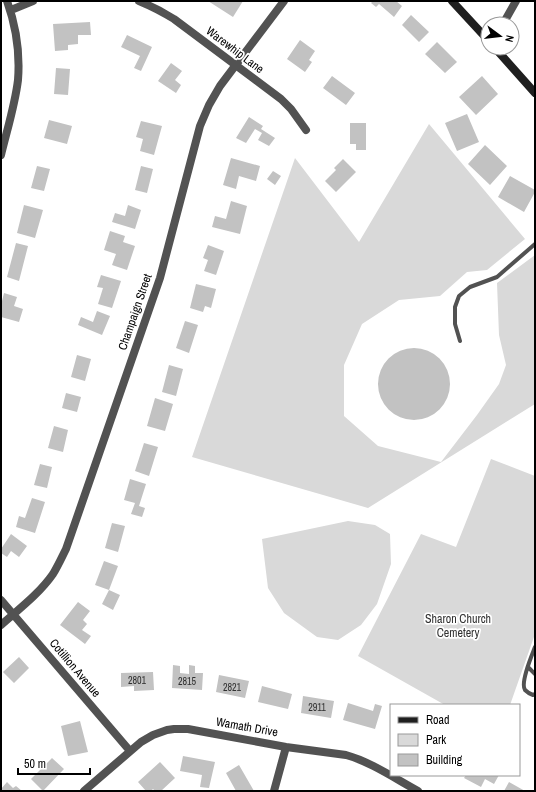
<svg xmlns="http://www.w3.org/2000/svg" width="536" height="792" font-family="'Archivo Narrow',sans-serif">
<rect width="100%" height="100%" fill="#fff"/>
<path fill="#d9d9d9" d="M429 124 525 239 487 270 467 272 440 296 399 300 362 324 344 365V416L378 446 441 462 477 415 499 384 506 365 499 335 497 283 535 255V404L368 508 192 457 295 158 359 242Z
M491 459 535 476V634L510 705H445L358 656 421 534 456 547Z
M348 521 375 525 390 534 391 564 377 604 361 625 338 640 317 637 284 613 268 588 262 539Z"/>
<path fill="#c2c2c2" d="M208 1H243L233 17Z
M373 1H396L402 6 394 17 379 4 376 7 371 3Z
M411 15 429 32 419 42 402 25Z
M90 22 91 35H78V44L68 45V50L55 51 53 24Z
M127 35 152 47 141 71 134 68 140 56 121 47Z
M300 40 315 51 309 60 312 62 305 72 287 59Z
M437 42 457 62 445 73 425 54Z
M171 63 182 71 175 80 181 85 176 93 158 81Z
M56 68 70 69 68 95 54 94Z
M332 76 355 93 346 105 323 88Z
M482 76 498 94 476 115 459 97Z
M467 114 479 142 457 151 445 123Z
M249 117 263 126 261 129 275 138 269 146 258 140 262 133 255 129 246 143 236 138Z
M49 120 72 126 67 144 44 138Z
M141 121 162 126 154 155 140 151 143 139 136 137Z
M350 123H366V150H356V144H350Z
M485 145 507 166 490 185 468 164Z
M231 158 260 166 256 181 239 176 236 189 223 185Z
M343 159 356 172 336 192 325 181 336 170 334 168Z
M37 166 50 169 44 191 31 188Z
M141 166 153 169 147 193 135 190Z
M273 171 281 176 275 185 267 179Z
M510 176 535 190V192L524 212 498 197Z
M231 201 247 206 240 234 212 227 215 216 226 219Z
M24 205 43 210 35 238 17 233Z
M128 205 141 210 135 229 112 222 115 213 125 216Z
M110 231 125 236 123 242 135 246 127 270 112 265 116 254 104 250Z
M16 243 28 246 19 281 7 277Z
M208 245 224 251 216 275 204 271 208 260 203 258Z
M101 275 121 281 112 308 98 304 103 288 97 287Z
M196 284 216 289 211 308 205 306 203 312 190 308Z
M4 293 17 297 14 306 23 309 19 322 1 317V305Z
M97 311 110 316 102 335 78 325 81 317 93 322Z
M185 321 198 325 189 353 176 348Z
M378 384a36 36 0 1 1 72 0a36 36 0 1 1-72 0Z
M77 355 91 359 85 381 71 377Z
M169 365 183 369 176 396 162 392Z
M66 393 81 397 77 412 62 408Z
M155 398 173 404 165 431 147 426Z
M54 426 68 430 63 452 48 448Z
M144 443 158 447 149 476 135 471Z
M40 464 52 467 47 488 34 485Z
M130 479 146 484 139 506 145 508 142 517 131 514 135 503 124 500Z
M32 498 45 502 35 533 16 527 19 516 25 518Z
M112 523 125 526 118 552 105 548Z
M11 534 27 546 19 557 11 551 7 557 1 553V549Z
M104 561 118 566 109 590 95 585Z
M109 590 120 595 113 610 102 604Z
M78 602 90 611 83 620 87 624 82 630 91 636 85 644 60 625Z
M19 657 29 668 14 683 3 672Z
M173 665 180 666V673L189 674V665L195 666V673H203L202 690 172 688Z
M153 672 154 690 134 691V686L121 687V673Z
M219 675 249 681 245 698 216 692Z
M262 686 292 694 288 709 258 702Z
M303 696 334 701 331 718 301 713Z
M348 703 373 711 375 704 382 706 375 729 343 720Z
M80 721 88 752 68 756 61 726Z
M183 756 215 762 209 788 200 787 202 775 180 771Z
M52 758 64 769 43 791 31 779Z
M160 762 175 778 161 791H155L153 789 151 791H146L138 782Z
M239 765 254 791H236L226 773Z
M466 775H499L494 784 485 779 481 787 464 778Z
M7 782 13 788 16 786 22 791H4L1 789Z
M509 782 525 791H504Z"/>
<g fill="none" stroke-linecap="round" stroke-linejoin="round">
<path stroke="#525252" stroke-width="4" d="M460 341 455 324V307L459 296 470 287 497 277 535 244
M535 647C532 655 520 683 525 690 527 692 530 694 533 695L535 694
M528 667 535 674"/>
<path stroke="#525252" stroke-width="8" d="M139 1C151 6 163 12 174 19L281 99 291 109 306 130
M11 10 33 1
M503 24 516 1
M1 155C7 130 15 105 18 80 20 54 16 26 7 1
M1 600 130 751
M1 625C19 609 39 594 53 574 58 566 62 557 66 549L160 278 200 126 209 105 220 86 284 1
M84 791 141 742 153 735 167 730 174 729H188L286 747 346 755C369 761 396 779 418 791
M274 791 286 747"/>
<path stroke="#1f1f1f" stroke-width="8" d="M452 1 488 40
M495 48 535 93"/>
</g>
<g text-anchor="middle" stroke-width="3.5" stroke-linejoin="round" paint-order="stroke">
<g font-size="10" fill="#303030">
<text x="137" y="684">2801</text>
<text x="187" y="685">2815</text>
<text x="232" y="691">2821</text>
<text x="317" y="711">2911</text>
</g>
<g font-size="12" fill="#000" stroke="#fff">
<text transform="translate(235 50) rotate(37)" y="4">Warewhip Lane</text>
<text transform="translate(135 312) rotate(-71)" y="4">Champaign Street</text>
<text transform="translate(75 668) rotate(50)" y="4">Cotillion Avenue</text>
<text transform="translate(247 727) rotate(10)" y="4">Wamath Drive</text>
</g>
<g font-size="12" fill="#303030" stroke="#fff">
<text x="458" y="623">Sharon Church<tspan x="458" dy="14">Cemetery</tspan></text>
</g>
</g>
<rect width="536" height="792" fill="none" stroke="#000000" stroke-width="4"/>
<rect x="390" y="704" width="130" height="72" fill="#ffffff" stroke="#999999"/>
<rect x="398" y="717" width="20" height="6" fill="#1f1f1f" stroke="#999999"/>
<text x="426" y="724" font-size="12" fill="#000000">Road</text>
<rect x="398" y="734" width="20" height="12" fill="#d9d9d9" stroke="#999999"/>
<text x="426" y="744" font-size="12" fill="#000000">Park</text>
<rect x="398" y="754" width="20" height="12" fill="#c2c2c2" stroke="#999999"/>
<text x="426" y="764" font-size="12" fill="#000000">Building</text>
<g transform="translate(500 36) rotate(105)"><circle r="19" fill="#ffffff" stroke="#999999"/>
<path d="M0-3L7 15L0 10L-7 15Z" fill="#000000"/>
<text y="-6" font-size="11" font-weight="bold" text-anchor="middle" fill="#000000">N</text>
</g>
<path d="M18 768v6h72v-6" fill="none" stroke="#000000" stroke-width="2"/>
<text x="24" y="768" font-size="12" fill="#000000" stroke="#ffffff" stroke-width="3" paint-order="stroke">50 m</text>
</svg>
